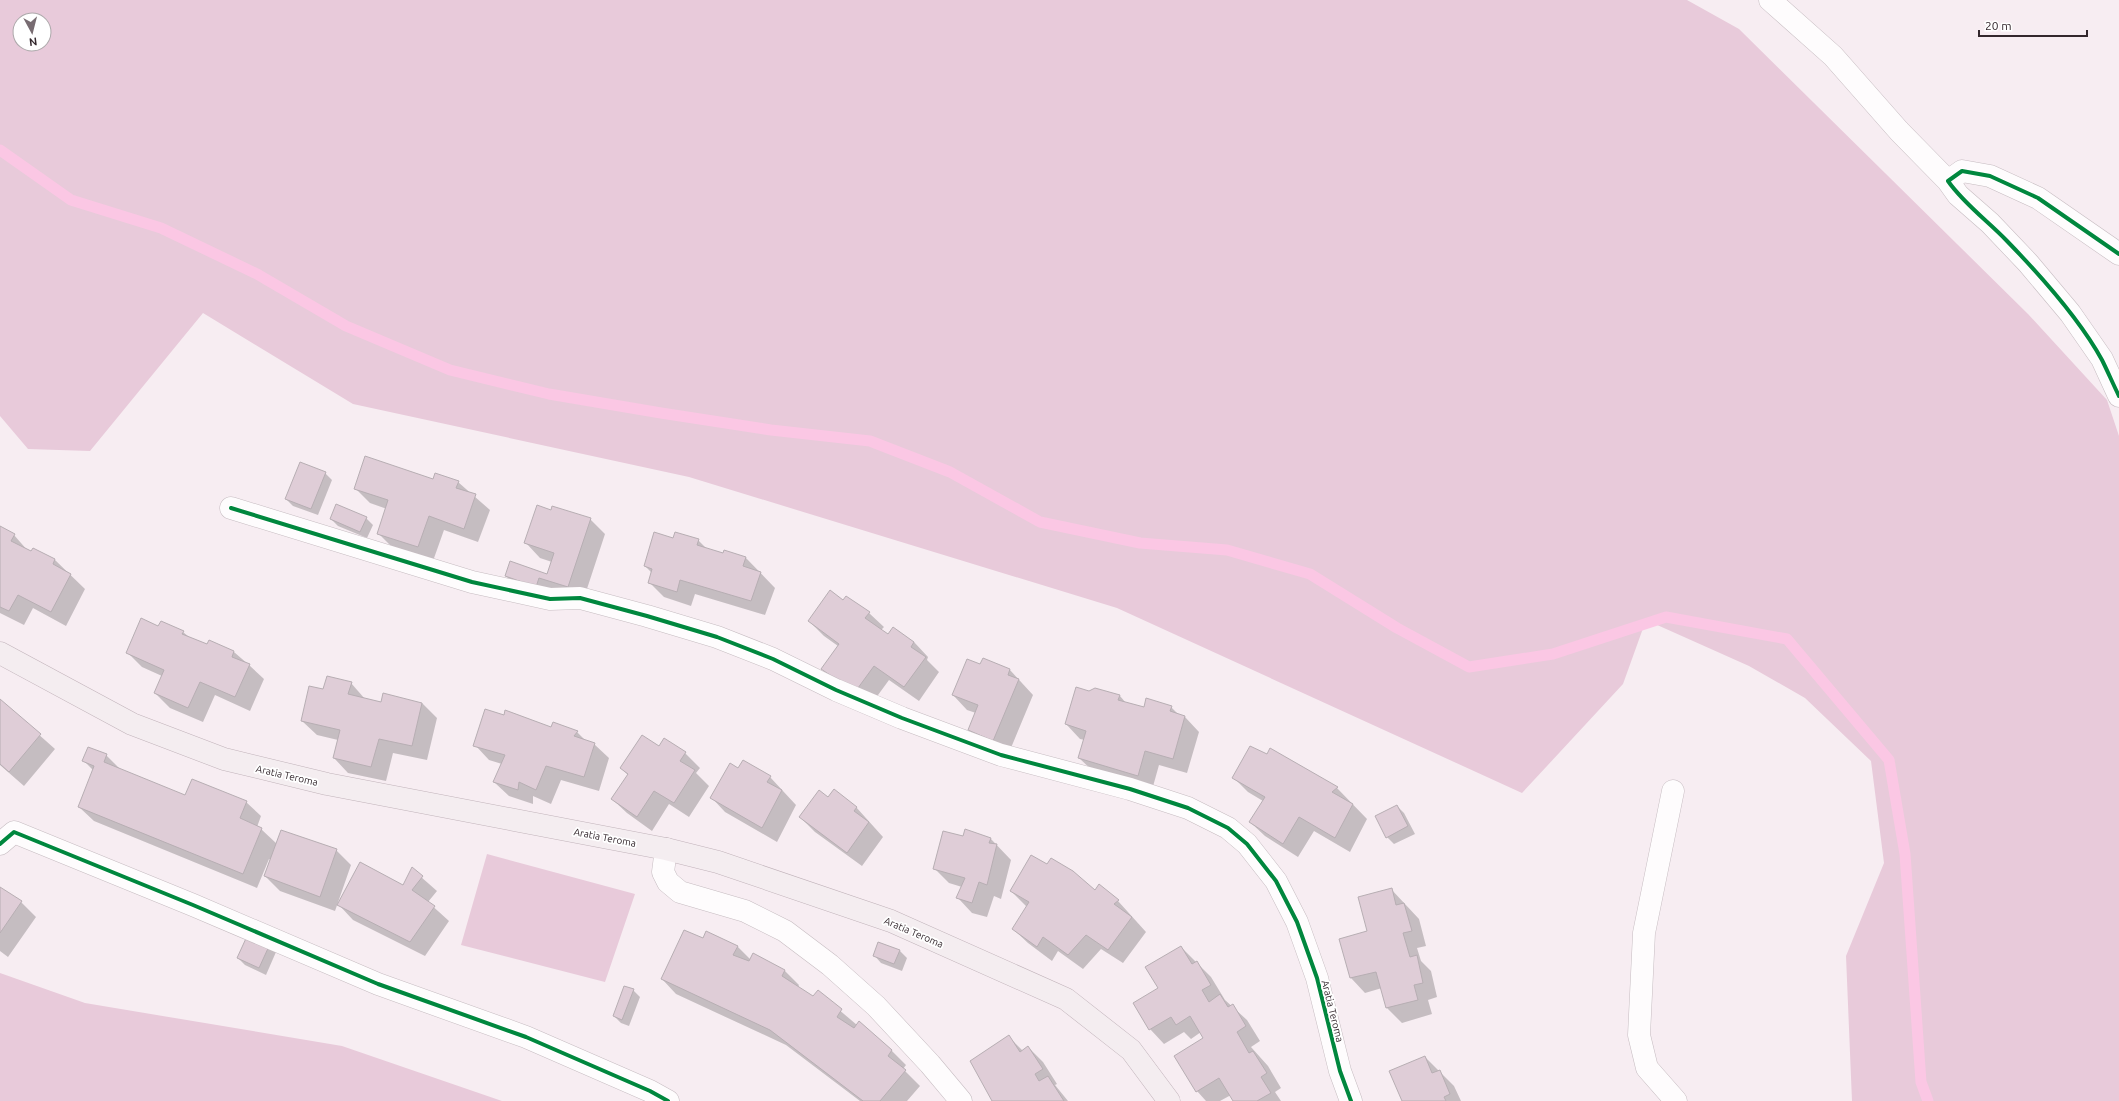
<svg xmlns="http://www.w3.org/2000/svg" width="2119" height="1101" font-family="Ubuntu,sans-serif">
<rect width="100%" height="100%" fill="#f7edf2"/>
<path fill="#e8cada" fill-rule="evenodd" d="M0 0H1687L1739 29 2028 314 2107 400 2119 436V1101H1852L1846 956 1884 863 1871 761 1805 698 1749 666 1646 620 1623 684 1522 793 1117 608 689 477 353 404 203 313 90 451 28 449 0 416ZM20 20H44V44H20Z
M487 854 635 894 605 982 461 945Z
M0 973 85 1003 342 1046 502 1101H0Z"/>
<path fill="#0003" d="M325 473 332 480 318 515 293 506 286 499Z
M433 480 458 482 490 510 478 542 444 530 433 561 393 548 378 533 387 509 370 503 356 489Z
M366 518 373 525 367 538 338 526 331 519Z
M590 519 605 534 583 601 520 590 506 576 547 575 552 562 540 558 526 543Z
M0 528 14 535 28 551 32 553 33 549 55 560 85 589 66 626 33 608 24 625 0 613Z
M674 539 698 540 708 550 746 558 775 588 765 615 695 594 691 606 664 597 649 582 652 573 645 566Z
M843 601 869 613 884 627 881 630 888 635 914 642 928 657 927 660 939 672 919 701 889 680 870 706 837 683 822 669 838 646 824 636 809 621Z
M159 627 183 632 189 637 208 646 234 652 249 665 264 679 250 711 215 695 203 722 170 708 155 693 162 676 142 667 127 652Z
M983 659 1010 670 1033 695 1008 755 983 745 969 730 976 713 967 710 953 695 981 666Z
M351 683 365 699 382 703H422L437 718 427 760 393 753 386 781 348 773 334 758 338 740 317 735 302 721 324 690Z
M1095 689 1120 696 1126 703 1144 708 1171 707 1180 716 1185 717 1199 732 1187 773 1159 765 1152 790 1094 772 1079 758 1085 740 1080 739 1066 724 1089 692Z
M0 700 55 749 24 786 0 765Z
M551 728 577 732 586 741 594 744 609 758 599 791 561 780 551 804 533 796V804L509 796 494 782 502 764 489 760 475 745Z
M664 739 685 753 700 768 696 773 709 786 689 817 669 804 652 831 627 813 612 799 628 775 621 768 660 747Z
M1271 749 1337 788 1367 819 1350 852 1314 831 1298 857 1265 836 1250 822 1263 801 1248 792 1233 777 1268 755Z
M106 755 121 770 186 796 246 802 261 816 257 827 261 829 277 844 336 850 351 865 335 911 280 891 265 876 271 860 269 859 257 888 94 821 79 807 94 771 83 760Z
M739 769 770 777 796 805 777 842 725 812 711 797Z
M1397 806 1404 813 1415 834 1394 844 1387 837Z
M856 807 883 837 862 866 815 832 800 817Z
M991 839 1011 860 1001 899 994 896 987 917 972 913 958 898 962 887 949 883 934 868Z
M412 869 437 891 428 902 449 921 425 956 353 920 339 905 403 886Z
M0 888 21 902 36 917 8 957 0 951Z
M1391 889 1419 919 1426 946 1417 948 1421 961 1431 971 1437 997 1428 1000 1432 1014 1402 1023 1387 1008 1382 988 1365 993 1351 978 1340 939 1368 932Z
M1011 891H1095L1118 901 1146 932 1123 963 1101 949 1083 969 1058 951 1052 961 1028 943 1013 929 1027 907Z
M248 935 276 952 266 975 245 965 238 958Z
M704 940 737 946 751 960 785 971 799 985 798 987 813 997 818 992 857 1025 891 1050 906 1065 903 1069 920 1086 907 1101H860L786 1045 676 994 662 979Z
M1181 947 1211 977 1225 1000 1247 1020 1260 1041 1251 1047 1268 1066 1281 1088 1275 1092 1281 1101H1235L1231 1095 1220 1101H1206L1197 1091 1205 1038 1201 1032 1191 1039 1184 1032 1164 1044 1150 1029 1159 988Z
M900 951 907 958 902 971 881 963 874 955Z
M633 990 640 997 629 1026 621 1023 614 1016Z
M1009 1037 1023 1051 1028 1047 1043 1062 1057 1084 1055 1085 1068 1101H994Z
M1425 1057 1454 1086 1461 1101H1403Z"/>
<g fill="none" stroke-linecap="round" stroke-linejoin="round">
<path stroke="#fbc7e4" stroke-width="11" d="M0 150 71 200 161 228 257 274 346 326 450 370 549 394 661 413 771 430 870 441 950 472 1040 522 1140 543 1227 550 1310 574 1397 628 1469 667 1553 654 1666 617 1787 639 1889 760 1905 854 1921 1082 1928 1101"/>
</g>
<path fill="#dfcdd7" stroke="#b7aeb3" d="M365 456 433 479 435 473 459 481 456 488 476 494 464 529 429 516 418 547 377 534 388 500 354 489Z
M300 462 326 472 311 509 285 499Z
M336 504 367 517 360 532 330 519Z
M537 505 551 510 552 506 591 518 568 587 539 578 536 587 505 576 510 561 547 574 554 553 524 543Z
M0 526 15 534 11 541 31 551 33 548 55 559 53 564 71 574 51 612 18 595 9 611 0 607Z
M654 532 673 538 675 532 699 539 697 545 723 553 724 550 746 557 743 566 761 572 751 601 680 580 677 592 648 583 652 569 644 566Z
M830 590 843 600 846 596 870 612 865 618 888 634 893 627 914 642 911 647 926 657 904 687 874 666 855 692 821 669 839 644 808 621Z
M141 618 158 626 161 621 184 631 182 634 207 644 209 640 234 651 232 657 250 664 235 697 200 682 188 708 154 693 164 670 126 653Z
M983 658 1010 669 1008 675 1019 679 993 741 968 730 978 705 952 695 967 659 980 664Z
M327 676 352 682 348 694 381 702 383 693 422 703 412 746 379 739 371 767 333 758 340 730 301 721 309 686 323 689Z
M1076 687 1089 691 1095 688 1120 695 1118 700 1144 707 1146 698 1172 706 1170 711 1185 716 1173 759 1145 751 1138 776 1078 758 1086 731 1065 724Z
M0 699 41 734 9 772 0 764Z
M485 709 504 715 505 710 551 727 553 722 578 731 574 736 595 743 584 777 546 766 536 790 519 782 518 790 493 782 505 755 473 746Z
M642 735 659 746 664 738 686 752 680 761 695 770 674 803 654 791 637 817 611 799 628 774 620 768Z
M1250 746 1267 754 1270 748 1338 787 1332 792 1353 804 1335 838 1299 817 1283 844 1249 822 1265 797 1232 778Z
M88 747 107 754 104 762 185 795 192 779 247 801 240 818 262 828 243 874 78 807 94 766 82 761Z
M743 760 771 776 767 782 782 790 762 828 710 798 730 763 738 768Z
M834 789 857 807 854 811 869 822 847 853 799 817 819 790 828 797Z
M1397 805 1408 826 1386 838 1375 816Z
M965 829 991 838 989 843 997 844 987 885 979 882 972 903 956 898 965 878 933 869 943 831 963 836Z
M281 830 337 849 320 897 264 876Z
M1031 855 1047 864 1051 858 1073 871 1095 890 1099 884 1119 900 1114 904 1132 917 1108 950 1086 935 1068 955 1043 937 1037 947 1012 929 1029 902 1010 891Z
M360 862 403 885 412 867 423 876 412 890 435 906 410 942 337 905Z
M0 887 22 901 0 933Z
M1392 888 1396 905 1404 903 1412 931 1403 933 1410 957 1417 955 1423 983 1414 985 1418 1000 1386 1008 1376 972 1350 978 1339 939 1367 931 1358 897Z
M684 930 703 938 706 931 738 946 733 955 749 961 753 953 785 970 782 976 813 996 818 990 842 1009 837 1017 854 1028 859 1021 892 1050 888 1056 906 1070 880 1101H863L770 1030 661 979Z
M248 934 270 944 259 968 237 958Z
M878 942 900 950 894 964 873 956Z
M1181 946 1192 964 1197 961 1211 985 1202 990 1209 1002 1220 994 1228 1007 1233 1004 1246 1026 1237 1032 1249 1053 1253 1051 1267 1073 1261 1077 1271 1093 1257 1101H1233L1219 1078 1196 1092 1174 1056 1203 1038 1190 1016 1176 1025 1171 1017 1149 1030 1133 1003 1158 988 1145 967Z
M624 986 634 989 622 1020 613 1016Z
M1009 1035 1020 1052 1028 1046 1043 1069 1035 1074 1039 1081 1048 1076 1064 1101H992L970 1061Z
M1425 1056 1432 1073 1440 1070 1450 1094 1444 1097 1446 1101H1402L1389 1071Z"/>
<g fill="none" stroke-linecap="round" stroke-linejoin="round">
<defs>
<path id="minor" d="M1770 0 1833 56 1899 131 1948 181 1958 195 1990 223 2028 263 2070 313 2102 359 2119 396
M1948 181 1962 171 1990 176 2038 198 2119 254
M231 508 472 582 550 599 580 598 647 616 717 637 773 659 836 690 902 718 1001 755 1130 789 1188 808 1228 828 1247 844 1276 881 1297 922 1317 978 1340 1071 1351 1101
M1673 791 1644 933 1639 1035 1647 1068 1676 1101
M0 844 14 832 193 905 378 984 526 1037 650 1091 668 1101
M666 849 663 872 668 882 680 892 745 911 785 931 830 965 876 1006 930 1064 961 1101"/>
<path id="major" d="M0 653 132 724 224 759 327 784 666 849 718 862 891 921 1066 999 1131 1050 1169 1101"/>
</defs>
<use href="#minor" stroke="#c6bcc1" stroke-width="23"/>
<use href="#major" stroke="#c1b3ba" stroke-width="23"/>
<use href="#minor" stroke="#fefcfd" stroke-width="22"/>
<use href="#major" stroke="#f4edf0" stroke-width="22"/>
<defs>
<path id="cycleway" d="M2119 254 2038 198 1990 176 1962 171 1948 181C1964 204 1988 221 2007 241 2041 276 2079 318 2102 360 2108 372 2113 384 2119 396
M231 508 472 582 550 599 580 598 647 616 717 637 773 659 836 690 902 718 1001 755 1130 789 1188 808 1228 828 1247 844 1276 881 1297 922 1317 978 1340 1071 1351 1101
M0 844 14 832 193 905 378 984 526 1037 650 1091 668 1101"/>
</defs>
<use href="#cycleway" stroke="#fff" stroke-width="6"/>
<use href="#cycleway" stroke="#00873e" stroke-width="4"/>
</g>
<g text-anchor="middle" stroke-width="3.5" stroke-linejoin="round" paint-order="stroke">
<g font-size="10" fill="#33272d" stroke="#fff">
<text transform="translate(287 775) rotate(13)" y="4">Aratia Teroma</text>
<text transform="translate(605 837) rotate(11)" y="4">Aratia Teroma</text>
<text transform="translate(914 932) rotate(23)" y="4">Aratia Teroma</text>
<text transform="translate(1333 1011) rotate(76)" y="4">Aratia Teroma</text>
</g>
</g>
<g transform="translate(32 32) rotate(173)"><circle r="19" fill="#ffffff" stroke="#ada9ab"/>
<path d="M0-3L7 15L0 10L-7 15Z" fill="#786c72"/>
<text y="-6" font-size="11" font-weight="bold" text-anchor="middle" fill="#33272d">N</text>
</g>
<path d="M1979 30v6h108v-6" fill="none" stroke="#33272d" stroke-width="2"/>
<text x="1985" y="30" font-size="12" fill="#33272d" stroke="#ffffff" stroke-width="3" paint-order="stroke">20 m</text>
</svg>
